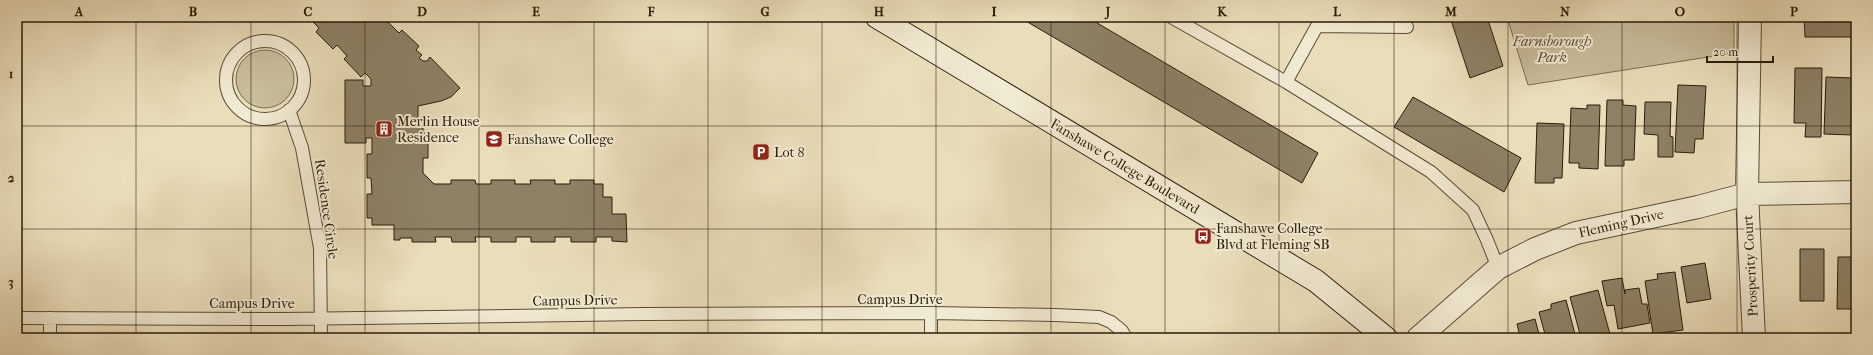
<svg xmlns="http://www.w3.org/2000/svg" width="1873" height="355" font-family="'IM FELL French Canon',serif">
<rect width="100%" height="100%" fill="#eadeba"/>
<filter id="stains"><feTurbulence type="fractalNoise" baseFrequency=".005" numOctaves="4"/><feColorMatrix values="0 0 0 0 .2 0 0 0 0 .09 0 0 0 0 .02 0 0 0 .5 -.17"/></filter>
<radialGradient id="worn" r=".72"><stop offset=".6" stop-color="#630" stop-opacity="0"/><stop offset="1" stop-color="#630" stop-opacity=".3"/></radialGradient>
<path fill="#c9bd9c" stroke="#796c53" d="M1507 17H1734V53L1528 85Z
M236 79a29 29 0 1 1 58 0a29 29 0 1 1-58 0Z"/>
<path fill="#8d8166" stroke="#291c0a" d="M318 17H383L399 33 402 30 419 46 416 50 422 55 419 58 423 61H427L430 57 460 88 451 97 441 101 418 106V125H423V133H428V158H423V173L434 184H451V180H475L476 184H491V180H515V184H531L530 180H555V184H570V180H594V184H603V197H612V214H626L627 242 612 241V237H596V242H571V237H555V242H531V237H516V242H491V237H475L476 242H452L451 237H435L436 242H412V238H400V240H394V225H372V218H367V194H372L371 178H367V154H372V138H366V143H345V80H363V86H371V79L365 73 361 77 344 59 347 56 337 45 333 49 316 32 319 28 313 22Z
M1019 17H1087L1318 153 1302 183Z
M1450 17H1487L1503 66 1470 78Z
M1804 17H1856V37H1805Z
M1795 68H1822L1821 137H1805L1806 123H1794Z
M1826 77 1854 78 1852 135 1824 134Z
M1678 85 1706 86 1703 139H1695L1694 153 1675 152Z
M1413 97 1521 158 1504 192 1394 127Z
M1607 100H1623V105L1636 106 1634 160H1624V166H1605Z
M1645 102H1671L1670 136 1673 137V157H1658V135L1644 134Z
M1587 105H1600L1598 169 1579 168V163H1569L1571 108 1587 109Z
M1537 123 1564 124 1562 178H1554V183H1535Z
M1800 249H1824V301H1800Z
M1838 257H1856V309H1837Z
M1705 263 1711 299 1687 303 1681 267Z
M1675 272 1683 330 1653 334 1645 281 1658 279 1657 274Z
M1622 278 1625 294V290L1639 288 1642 304H1647L1650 323 1618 329 1614 305 1607 306 1602 281Z
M1598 290 1611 338H1581L1570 297Z
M1566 300 1576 338H1546L1539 312 1551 309V304Z
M1535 319 1540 338H1515L1520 337 1517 324Z"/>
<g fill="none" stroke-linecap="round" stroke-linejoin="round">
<defs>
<path id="lane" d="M1171 17 1286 82 1431 172 1473 210 1487 240 1498 268
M226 80a39 39 0 1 1 78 0a39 39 0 1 1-78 0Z
M1286 82 1317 26 1407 27
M289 110 302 148 320 248 321 338
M931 313V338
M17 318 287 319 644 314 931 313 1055 315 1099 317 1111 322 1122 331 1126 338
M50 318V338"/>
<path id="street" d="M1750 17 1747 194 1754 338
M1418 338 1498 268 1535 249 1576 233 1698 207 1747 194 1856 192"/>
<path id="secondary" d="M877 17 1316 281 1386 338"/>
</defs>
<use href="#lane" stroke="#594c36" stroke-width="14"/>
<use href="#street" stroke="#594c36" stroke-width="24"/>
<use href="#secondary" stroke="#291c0a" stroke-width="24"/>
<use href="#lane" stroke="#f1ead2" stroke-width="12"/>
<use href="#street" stroke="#f1ead2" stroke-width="22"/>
<use href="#secondary" stroke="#f1ead2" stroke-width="22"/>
</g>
<path fill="none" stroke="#291c0a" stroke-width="1" stroke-opacity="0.55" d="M136 17V338M251 17V338M365 17V338M479 17V338M594 17V338M708 17V338M822 17V338M936 17V338M1051 17V338M1165 17V338M1279 17V338M1394 17V338M1508 17V338M1622 17V338M1737 17V338M17 126H1856M17 229H1856"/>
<defs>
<symbol id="building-square" viewBox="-11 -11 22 22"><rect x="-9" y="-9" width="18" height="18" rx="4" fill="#8f2418" stroke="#f1ead2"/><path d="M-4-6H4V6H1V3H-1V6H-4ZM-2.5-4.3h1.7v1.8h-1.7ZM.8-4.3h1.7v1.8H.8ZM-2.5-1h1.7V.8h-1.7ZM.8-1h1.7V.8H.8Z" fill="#fff"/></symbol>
<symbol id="university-square" viewBox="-11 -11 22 22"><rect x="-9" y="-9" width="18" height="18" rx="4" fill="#8f2418" stroke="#f1ead2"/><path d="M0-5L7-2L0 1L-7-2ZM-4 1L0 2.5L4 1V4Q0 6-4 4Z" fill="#fff"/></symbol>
<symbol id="parking-square" viewBox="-11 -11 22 22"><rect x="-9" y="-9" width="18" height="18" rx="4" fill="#8f2418" stroke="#f1ead2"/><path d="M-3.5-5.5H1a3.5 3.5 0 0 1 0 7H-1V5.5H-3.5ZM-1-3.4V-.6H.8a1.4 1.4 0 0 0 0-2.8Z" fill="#fff"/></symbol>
<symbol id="bus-square" viewBox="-11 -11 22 22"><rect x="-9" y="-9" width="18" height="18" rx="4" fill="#8f2418" stroke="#f1ead2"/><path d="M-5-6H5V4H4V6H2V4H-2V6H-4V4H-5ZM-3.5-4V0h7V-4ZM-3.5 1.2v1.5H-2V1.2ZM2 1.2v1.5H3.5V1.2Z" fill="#fff"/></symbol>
</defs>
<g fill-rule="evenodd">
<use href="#building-square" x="374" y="119" width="20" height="20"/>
<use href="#university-square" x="484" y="129" width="20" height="20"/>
<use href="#parking-square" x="751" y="142" width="20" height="20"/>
<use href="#bus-square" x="1193" y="226" width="20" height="20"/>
</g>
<g text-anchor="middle" stroke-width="4" stroke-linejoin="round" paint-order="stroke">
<g font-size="14" font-style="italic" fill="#594c36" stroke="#f1ead2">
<text x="1552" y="46">Farnsborough<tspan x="1552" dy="16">Park</tspan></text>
</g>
<g font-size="14" fill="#291c0a" stroke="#f1ead2" text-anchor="start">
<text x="397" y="126">Merlin House<tspan x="397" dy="16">Residence</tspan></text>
<text x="507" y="144">Fanshawe College</text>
<text x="774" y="157">Lot 8</text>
<text x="1216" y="233">Fanshawe College<tspan x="1216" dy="16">Blvd at Fleming SB</tspan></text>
</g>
<g font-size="14" fill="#291c0a" stroke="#f1ead2">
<text transform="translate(1125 166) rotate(31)" y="5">Fanshawe College Boulevard</text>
<text transform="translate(327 209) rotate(82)" y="5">Residence Circle</text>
<text transform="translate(1621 223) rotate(-13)" y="5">Fleming Drive</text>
<text transform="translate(1750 266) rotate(-93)" y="5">Prosperity Court</text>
<text x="900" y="304">Campus Drive</text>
<text transform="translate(575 300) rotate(-1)" y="5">Campus Drive</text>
<text x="252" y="308">Campus Drive</text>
</g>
</g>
<rect width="1873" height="355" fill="none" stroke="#eadeba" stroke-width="44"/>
<path d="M1707 56v6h66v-6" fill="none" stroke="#291c0a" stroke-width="2"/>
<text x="1713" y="56" font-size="12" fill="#291c0a" stroke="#f1ead2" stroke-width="3" paint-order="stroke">20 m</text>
<rect x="22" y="22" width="1829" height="311" fill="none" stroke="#291c0a" stroke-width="1.5"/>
<g font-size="13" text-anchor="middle" font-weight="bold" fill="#291c0a">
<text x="79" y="16">A</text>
<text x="193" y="16">B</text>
<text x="308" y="16">C</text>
<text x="422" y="16">D</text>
<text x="536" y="16">E</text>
<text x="651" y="16">F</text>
<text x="765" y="16">G</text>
<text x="879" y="16">H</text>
<text x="994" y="16">I</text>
<text x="1108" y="16">J</text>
<text x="1222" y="16">K</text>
<text x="1337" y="16">L</text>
<text x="1451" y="16">M</text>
<text x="1565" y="16">N</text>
<text x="1680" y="16">O</text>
<text x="1794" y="16">P</text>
<text x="11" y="78">1</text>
<text x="11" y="182">2</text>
<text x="11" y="286">3</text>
</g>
<rect width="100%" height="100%" filter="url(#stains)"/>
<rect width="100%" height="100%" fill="url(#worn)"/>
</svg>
